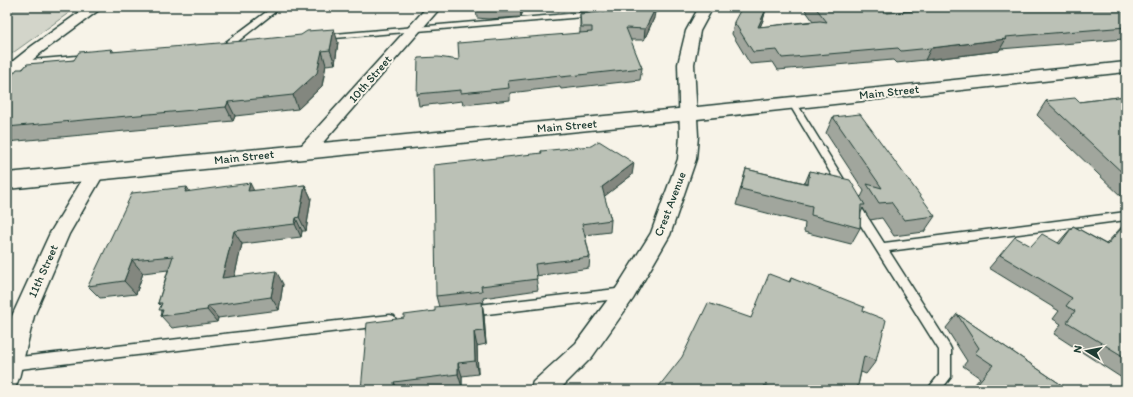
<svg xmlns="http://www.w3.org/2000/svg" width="1133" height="397" font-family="Itim,sans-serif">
<rect width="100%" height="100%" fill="#f7f3e8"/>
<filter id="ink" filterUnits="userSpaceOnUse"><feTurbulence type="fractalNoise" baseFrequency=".025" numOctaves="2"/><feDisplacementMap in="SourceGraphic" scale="8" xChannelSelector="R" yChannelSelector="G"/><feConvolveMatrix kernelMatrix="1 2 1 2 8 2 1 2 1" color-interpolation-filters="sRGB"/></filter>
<g filter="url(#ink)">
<path fill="#d3d5ca" stroke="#79897f" d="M7 7H77L7 57Z"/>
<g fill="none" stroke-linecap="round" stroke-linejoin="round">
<defs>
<path id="lane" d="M273 7H281L232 46H226V42Z
M652 7H682L678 9 642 12 638 10 642 8Z
M592 12H595V16L323 39 319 37 323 35Z
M88 55H91V59L19 65 15 63 19 61Z
M792 99 796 102 848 186 850 189 848 192H842L788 102Z
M854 201 858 202 884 243 1126 212V220L889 251 949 345 951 349V377L941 390H927L939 375V350L850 208 849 205 850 202Z
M625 288 629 290 631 293 629 296 625 298 470 316 466 315 464 311 466 307 470 306Z
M390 315 394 316 396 320 394 324 390 325 11 370 7 368V360L11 358Z"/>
<path id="street" d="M87 7H103L42 52 12 77 7 79V66L32 46Z
M427 7H441L312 155 306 157 300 155 297 151 300 147Z
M699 7H713L700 31 694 64 698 136 696 159 670 235 633 299 592 357 559 390H530L533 382 576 343 617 287 651 233 678 159 680 136 678 64 686 31Z
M96 166 102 167 105 172 69 234 34 316 19 378 16 386 7 389V334L12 316 50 233 90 167Z"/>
<path id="secondary" d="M1126 62V72L688 120 7 189V173L688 108Z"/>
</defs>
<use href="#lane" stroke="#1f3d34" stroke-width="3"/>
<use href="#street" stroke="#1f3d34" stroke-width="3"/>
<use href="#secondary" stroke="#1f3d34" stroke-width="3"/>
<use href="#lane" fill="#f7f3e8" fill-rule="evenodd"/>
<use href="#street" fill="#f7f3e8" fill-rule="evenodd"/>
<use href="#secondary" fill="#f7f3e8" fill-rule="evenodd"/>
</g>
<path fill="#a1a69d" stroke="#1f3d34" d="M476 7H524L521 17 488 19 477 18 476 8Z
M803 7H880L886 13 929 10 925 7H984L988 10 1126 7V36L1124 39 1000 49 999 51 925 60 896 63 893 60 778 70 773 62 750 64 732 34 734 22 766 9 763 20 760 27 813 21Z
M580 14 654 18 644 40H630L642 68 640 80 561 89 560 87 510 93V100L463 105 462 101 419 106 417 94 580 33Z
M338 42 335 64 326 65 322 86 298 109 235 116 233 121 7 142V82L23 69 74 60 112 49 114 52Z
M1126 96V201L1037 115 1046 101 1079 102Z
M833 117 935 216 924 232 894 236 882 218 870 220 863 208 861 213 860 228 851 244 804 232 805 223 736 205 746 169 805 183 810 171 861 197 864 191 826 133Z
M541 151 632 175 604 196 611 220 610 232 585 235 590 257 589 268 536 276 538 290 483 298 484 303H482L484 316 486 344 477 346 478 374 462 376V387L436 390H361L404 318 435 311 439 307 436 296 541 153Z
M305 185 311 198 306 231H302L301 237 242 244 234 277 283 284 279 310 218 318 217 322 172 328 161 316 162 313 161 306 158 303 168 270 143 273 136 294 100 298 88 286 190 192 254 191Z
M1126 222V379L1125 380 1054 334 1061 324 1053 319 1059 311 989 268 1000 255 1031 246 1058 243 1073 226 1106 244Z
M791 278 863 311 876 361 866 374 861 372 857 390H656L751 318 789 282Z
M957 314 1069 390H970L980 378 963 366 967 361 946 328Z"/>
<path fill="#83877f" stroke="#1f3d34" d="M520 7H524L521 17Z
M656 7 654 18 644 40 645 29Z
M766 9 763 20 755 39 758 27Z
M334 29 338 42 335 64 330 50Z
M1006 39 999 51 925 60 931 48Z
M322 51 326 65 322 86 298 109 293 95Z
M228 102 235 116 233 121 226 107Z
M634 163 632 175 601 199 602 187Z
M250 183 257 197 248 191Z
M305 185 311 198 306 231 299 217Z
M187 187 195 200 185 192Z
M296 218 302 231 301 237 295 224Z
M234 231 242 244 231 291 222 278Z
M132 260 143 273 136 294 124 281Z
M276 271 283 284 279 310 271 297Z
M482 302 484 316 486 344 484 331Z
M208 306 218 318 217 322 207 310Z
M474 332 477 346 478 374 475 361Z
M458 363 462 376V387L458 374Z
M394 382 398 390H394Z"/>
<path fill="#bbc1b6" stroke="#1f3d34" d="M476 7H511L487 9 476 8Z
M656 7 645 29 626 28 642 68 561 77 560 75 508 81 509 88 461 93V90L417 94 418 58 438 57 459 60 458 43 592 32V27H581L580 14Z
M742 7H758L766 9 758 27 820 21 827 22 815 7H880L886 13 945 9 943 7H984L988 10 1028 7H1126V27L1005 37 1006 39 931 48 901 51 898 48 782 58 777 50 753 52 734 22Z
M334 29 330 50 322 51 317 73 293 95 228 102 226 107 7 127V82L17 69H23L27 64 74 60 79 52 112 49 111 52 255 40 301 35 307 31Z
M1126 96V176L1046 101 1075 98 1079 102Z
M860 114 935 216 904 220 891 202 879 203 867 184 882 188 833 117Z
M599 141 634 163 602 187 611 220 582 224 590 257 535 264 537 279 481 286 482 291 436 296 434 165 542 153 541 151 591 146Z
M746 169 808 184 810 171 850 180 865 205H861L860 228 811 215 812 206 741 189Z
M250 183 248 191 305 185 299 217 296 218 295 224 234 231 222 278 276 271 271 297 208 306 207 310 161 316 163 310H159L162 303H158L173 256 132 260 124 281 88 286 132 193 187 187 185 192Z
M1126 223V358L1067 322 1075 311 1066 306 1072 298 1000 255 1015 237 1031 246 1042 234 1060 244 1073 226 1107 245Z
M769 274 790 282 791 278 864 307 863 311 886 320 876 361 864 356 857 390H776L765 385 762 390H656L682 357 708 303 751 318Z
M482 302 484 331 474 332 475 361 458 363V374L394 382V390H361L367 323 404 318V315L435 311V307Z
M957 314 1069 390H972L993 365 975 353 979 348Z"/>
</g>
<g text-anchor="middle" stroke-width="4" stroke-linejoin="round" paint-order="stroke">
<g font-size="12" fill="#1f3d34" stroke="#f7f3e8">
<text transform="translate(370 79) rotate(-49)" y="4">10th Street</text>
<text transform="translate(889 92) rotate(-6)" y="4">Main Street</text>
<text transform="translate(567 126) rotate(-5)" y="4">Main Street</text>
<text transform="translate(244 157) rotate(-6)" y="4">Main Street</text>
<text transform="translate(670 204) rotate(-69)" y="4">Crest Avenue</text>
<text transform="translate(43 271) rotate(-66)" y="4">11th Street</text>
</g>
</g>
<rect width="1133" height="397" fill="none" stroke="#f7f3e8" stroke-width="24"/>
<rect x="12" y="12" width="1109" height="373" fill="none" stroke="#1f3d34" stroke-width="1.5" filter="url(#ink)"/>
<g transform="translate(1087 351) rotate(280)" stroke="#f7f3e8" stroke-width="3" paint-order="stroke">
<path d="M0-3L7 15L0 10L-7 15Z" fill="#1f3d34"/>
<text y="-6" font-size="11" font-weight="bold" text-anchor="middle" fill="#1f3d34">N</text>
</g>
</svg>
